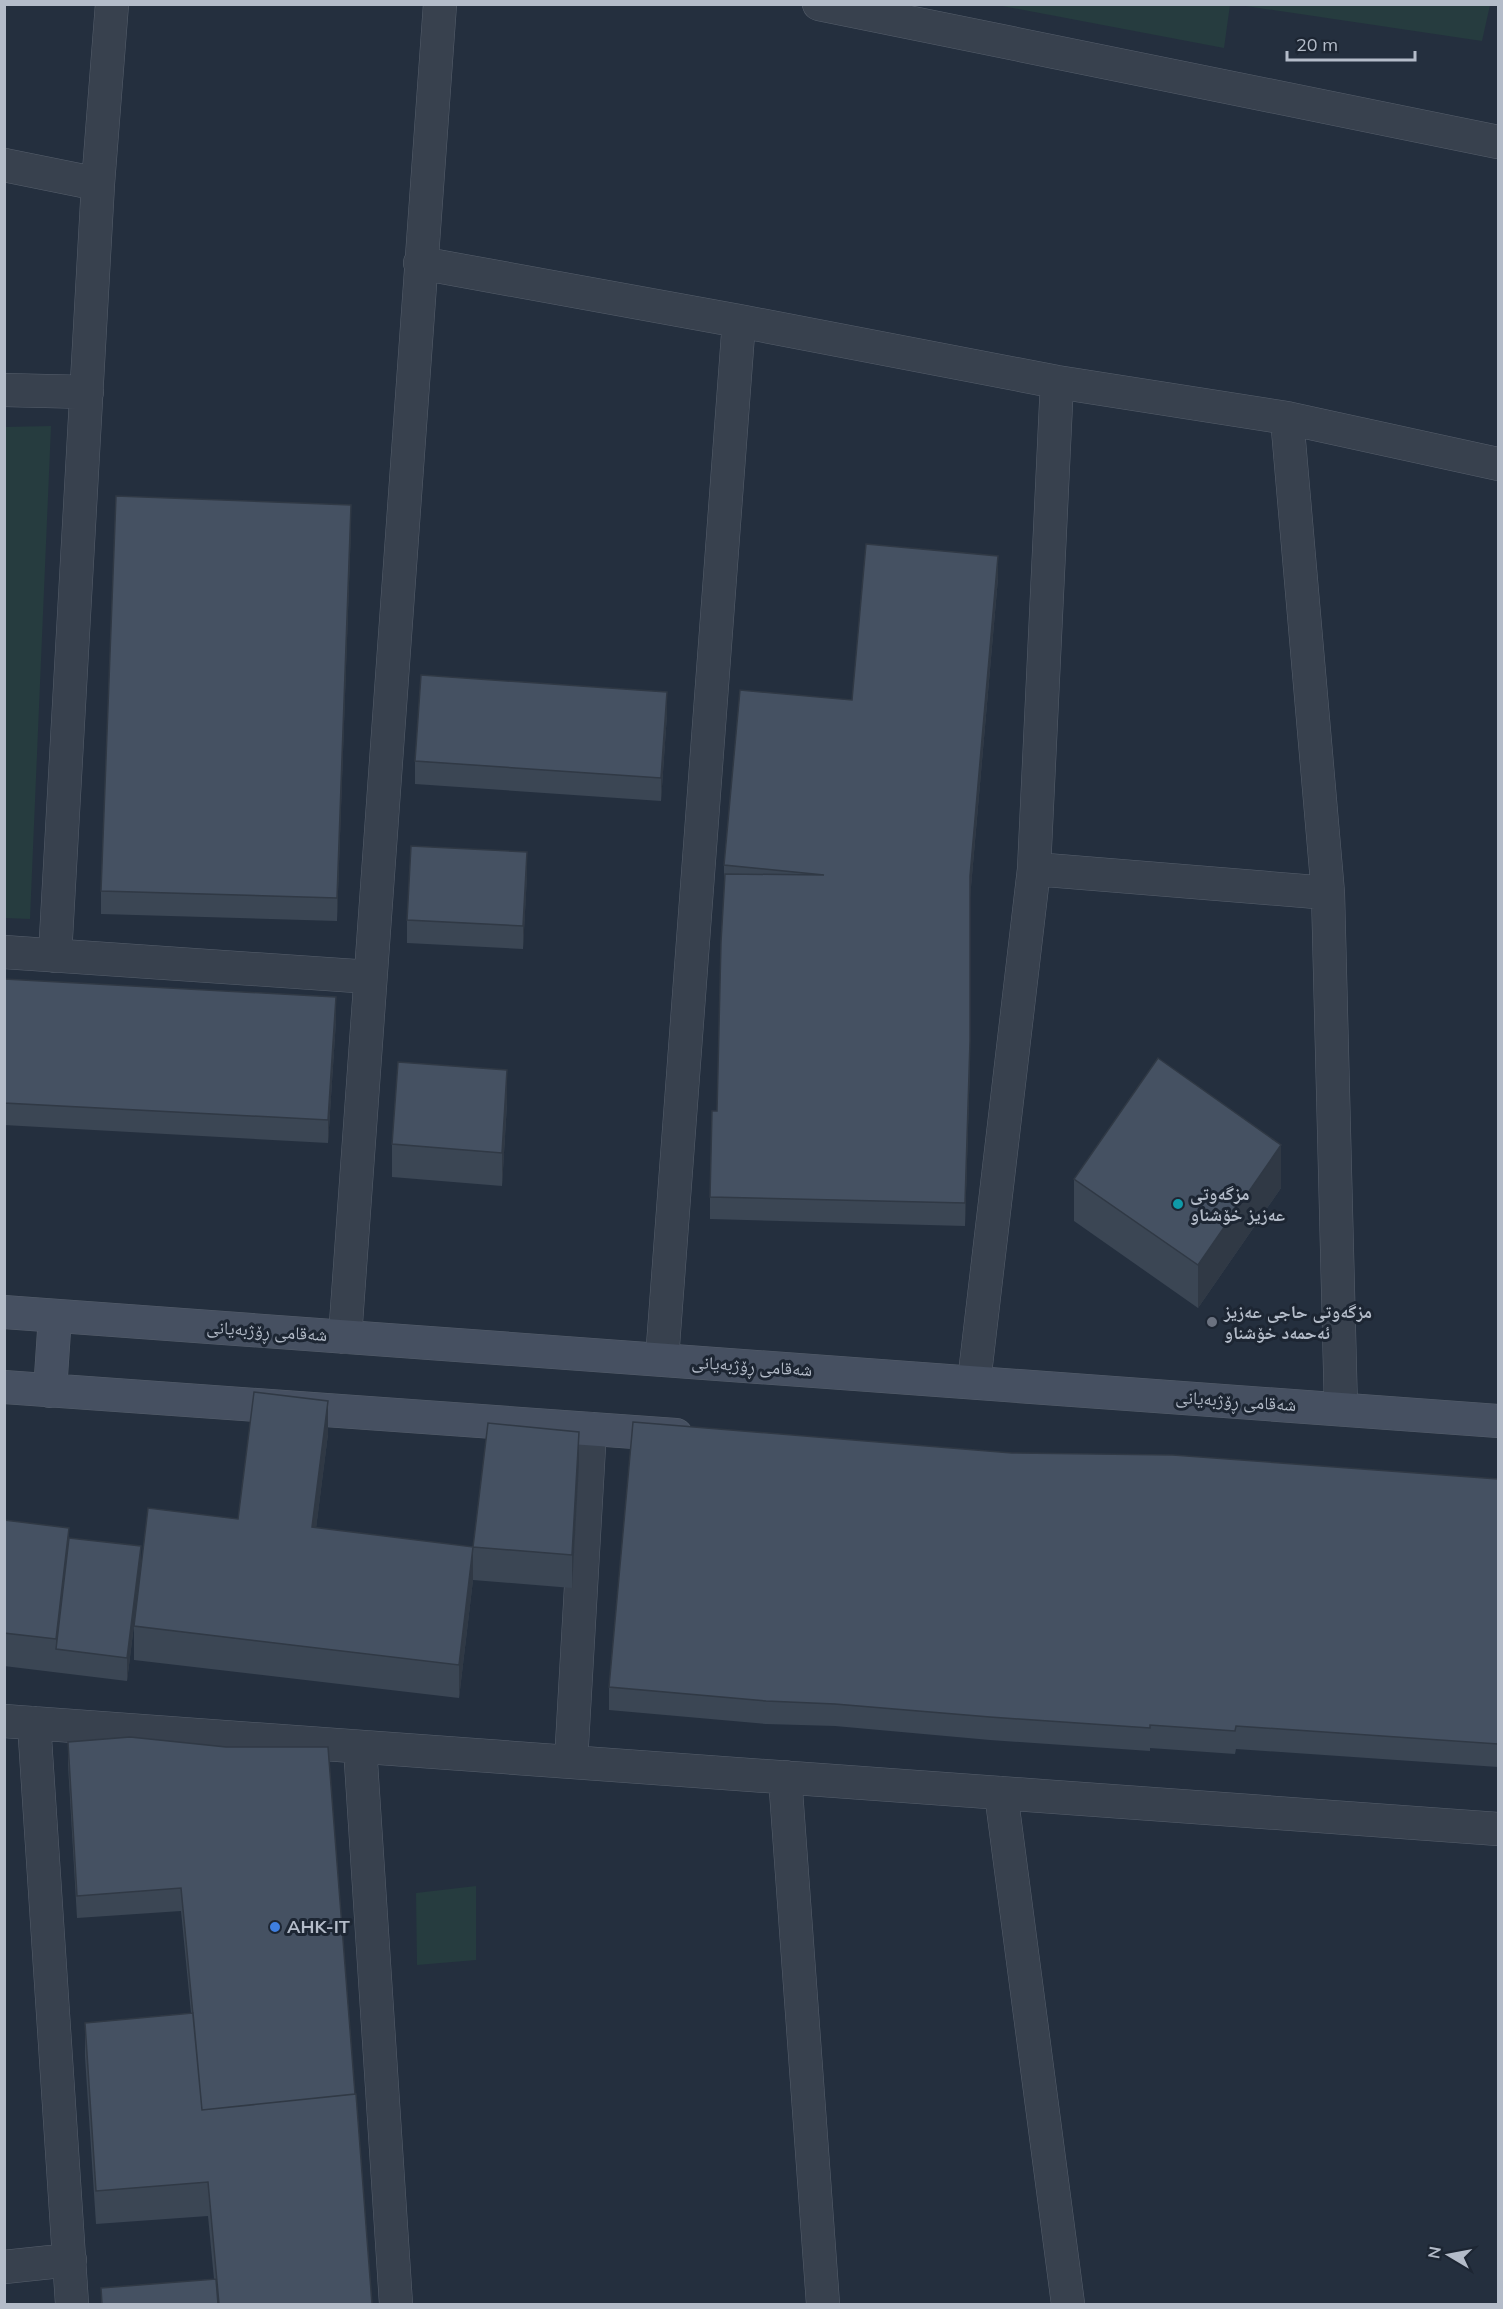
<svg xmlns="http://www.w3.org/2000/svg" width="1503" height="2309" font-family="Mulish,'Noto Naskh Arabic',sans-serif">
<rect width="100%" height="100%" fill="#242f3e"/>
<path fill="#263c3f" d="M997 5 1230 4V5L1224 48Z
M1239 5H1490L1482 41Z
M51 426 30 919 5 918V427Z
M476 1886V1960L417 1965 416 1893Z"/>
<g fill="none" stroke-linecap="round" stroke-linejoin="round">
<defs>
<path id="street" d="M819 4 1498 142
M4 165 98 184
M420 263 739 321 1057 382 1287 418 1498 464
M4 390 87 392
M1287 418 1328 893 1341 1409
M1034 869 1328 893
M4 952 370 977
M55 956 98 184 112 4
M345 1337 440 4
M662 1359 739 321
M974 1382 1034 869 1057 382
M4 1721 1498 1829
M34 1723 72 2304
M360 1747 396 2304
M571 1762 590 1429
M785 1777 823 2304
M1001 1793 1068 2304
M4 2267 70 2260"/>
<path id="secondary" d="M4 1312 1498 1421
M4 1387 676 1435
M50 1391 55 1316"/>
</defs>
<use href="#street" stroke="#565f6c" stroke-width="34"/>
<use href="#secondary" stroke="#565f6c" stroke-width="34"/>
<use href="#street" stroke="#38414e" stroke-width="33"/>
<use href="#secondary" stroke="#465061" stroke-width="33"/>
</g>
<path fill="#3b4654" d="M351 528 337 921 101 914V891Z
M998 578 970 898V1063L965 1226 710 1219V1197L717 1111 724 888V865L852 700Z
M667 714 661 801 415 784V761Z
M527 875 523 949 407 943V920Z
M4 979 336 1020 328 1143 4 1125Z
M507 1103 502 1186 392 1177V1144Z
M1074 1179 1281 1188 1198 1308 1074 1221Z
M328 1434 316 1528 473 1547 579 1465 572 1588 473 1580 459 1698 134 1660V1626L238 1519Z
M1012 1453 1498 1479V1767L1236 1749 1235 1754 1150 1748V1751L990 1740 835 1726 766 1724 609 1710V1687Z
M4 1520 69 1538 141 1569 127 1681 4 1666Z
M68 1742 355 2094 372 2304H101V2288L214 2279 208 2216 96 2224 85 2057V2023L191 2013 181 1911 77 1918 68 1765Z"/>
<path fill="#303945" d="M351 505V528L337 921V898Z
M998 556V578L970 899V876Z
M667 692V714L661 801V778Z
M527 852V875L523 949V926Z
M336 997V1020L328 1143V1120Z
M970 1041V1063L965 1226V1203Z
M507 1070V1103L502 1186V1153Z
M1281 1145V1188L1198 1308V1265Z
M328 1401V1434L312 1561V1527Z
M579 1432V1465L572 1588V1555Z
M69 1528V1561L56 1649V1639Z
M141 1546V1569L127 1681V1658Z
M473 1547V1580L459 1698V1665Z"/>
<path fill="#455162" stroke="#303945" stroke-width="1.5" d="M116 496 351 505 337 898 101 891Z
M866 544 998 556 970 876V1041L965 1203 710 1197 712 1111H717L721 942 725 874 824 875 724 865 740 690 852 700Z
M421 675 667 692 661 778 415 761Z
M411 846 527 852 523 926 407 920Z
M4 979 336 997 328 1120 4 1103Z
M1158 1058 1281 1145 1198 1265 1074 1179Z
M398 1062 507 1070 502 1153 392 1144Z
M254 1392 328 1401 312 1527 473 1547 488 1423 579 1432 572 1555 473 1547 459 1665 134 1626 148 1508 238 1519Z
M633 1422 1012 1453 1173 1455 1498 1479V1744L1236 1726 1235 1731 1150 1725V1728L990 1717 835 1704 766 1701 609 1687Z
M4 1520 69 1528 56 1639 4 1633Z
M69 1538 141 1546 127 1658 56 1649Z
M130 1737 226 1747H328L355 2094 202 2110 181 1888 77 1896 68 1742Z
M193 2013 202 2110 356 2094 372 2304H219L208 2182 96 2191 85 2023Z
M216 2279 218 2304H102L101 2288Z"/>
<circle fill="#0f9aa8" stroke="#1d2633" stroke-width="2" cx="1178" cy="1204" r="6"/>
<circle fill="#6b7280" stroke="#1d2633" stroke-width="2" cx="1212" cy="1322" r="6"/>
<circle fill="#3f7fe0" stroke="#1d2633" stroke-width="2" cx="275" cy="1927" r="6"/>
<g text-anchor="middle" stroke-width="6" stroke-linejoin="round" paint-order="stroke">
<g font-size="18" font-weight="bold" fill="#b4bcc9" stroke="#1d2633" text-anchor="start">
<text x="1190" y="1200">مزگەوتی<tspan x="1190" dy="21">عەزیز خۆشناو</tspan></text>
<text x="1224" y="1318">مزگەوتی حاجی عەزیز<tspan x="1224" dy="21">ئەحمەد خۆشناو</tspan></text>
<text x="287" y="1933">AHK-IT</text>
</g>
<g font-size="18" fill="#b4bcc9" stroke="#1d2633">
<text transform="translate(267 1331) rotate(4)" y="6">شەقامی ڕۆژبەیانی</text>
<text transform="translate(752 1366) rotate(4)" y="6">شەقامی ڕۆژبەیانی</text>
<text transform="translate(1236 1401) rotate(4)" y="6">شەقامی ڕۆژبەیانی</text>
</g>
</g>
<rect width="1503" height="2309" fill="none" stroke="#b4bcc9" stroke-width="12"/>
<g transform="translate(1449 2255) rotate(280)" stroke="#1d2633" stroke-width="4.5" paint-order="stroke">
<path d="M0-4.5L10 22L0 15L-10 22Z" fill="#b4bcc9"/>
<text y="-9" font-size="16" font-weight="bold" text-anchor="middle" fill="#b4bcc9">N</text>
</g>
<path d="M1287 51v9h128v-9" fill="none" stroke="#b4bcc9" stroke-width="3"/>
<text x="1296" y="51" font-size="18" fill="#b4bcc9" stroke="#1d2633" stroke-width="4.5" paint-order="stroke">20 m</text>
</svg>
